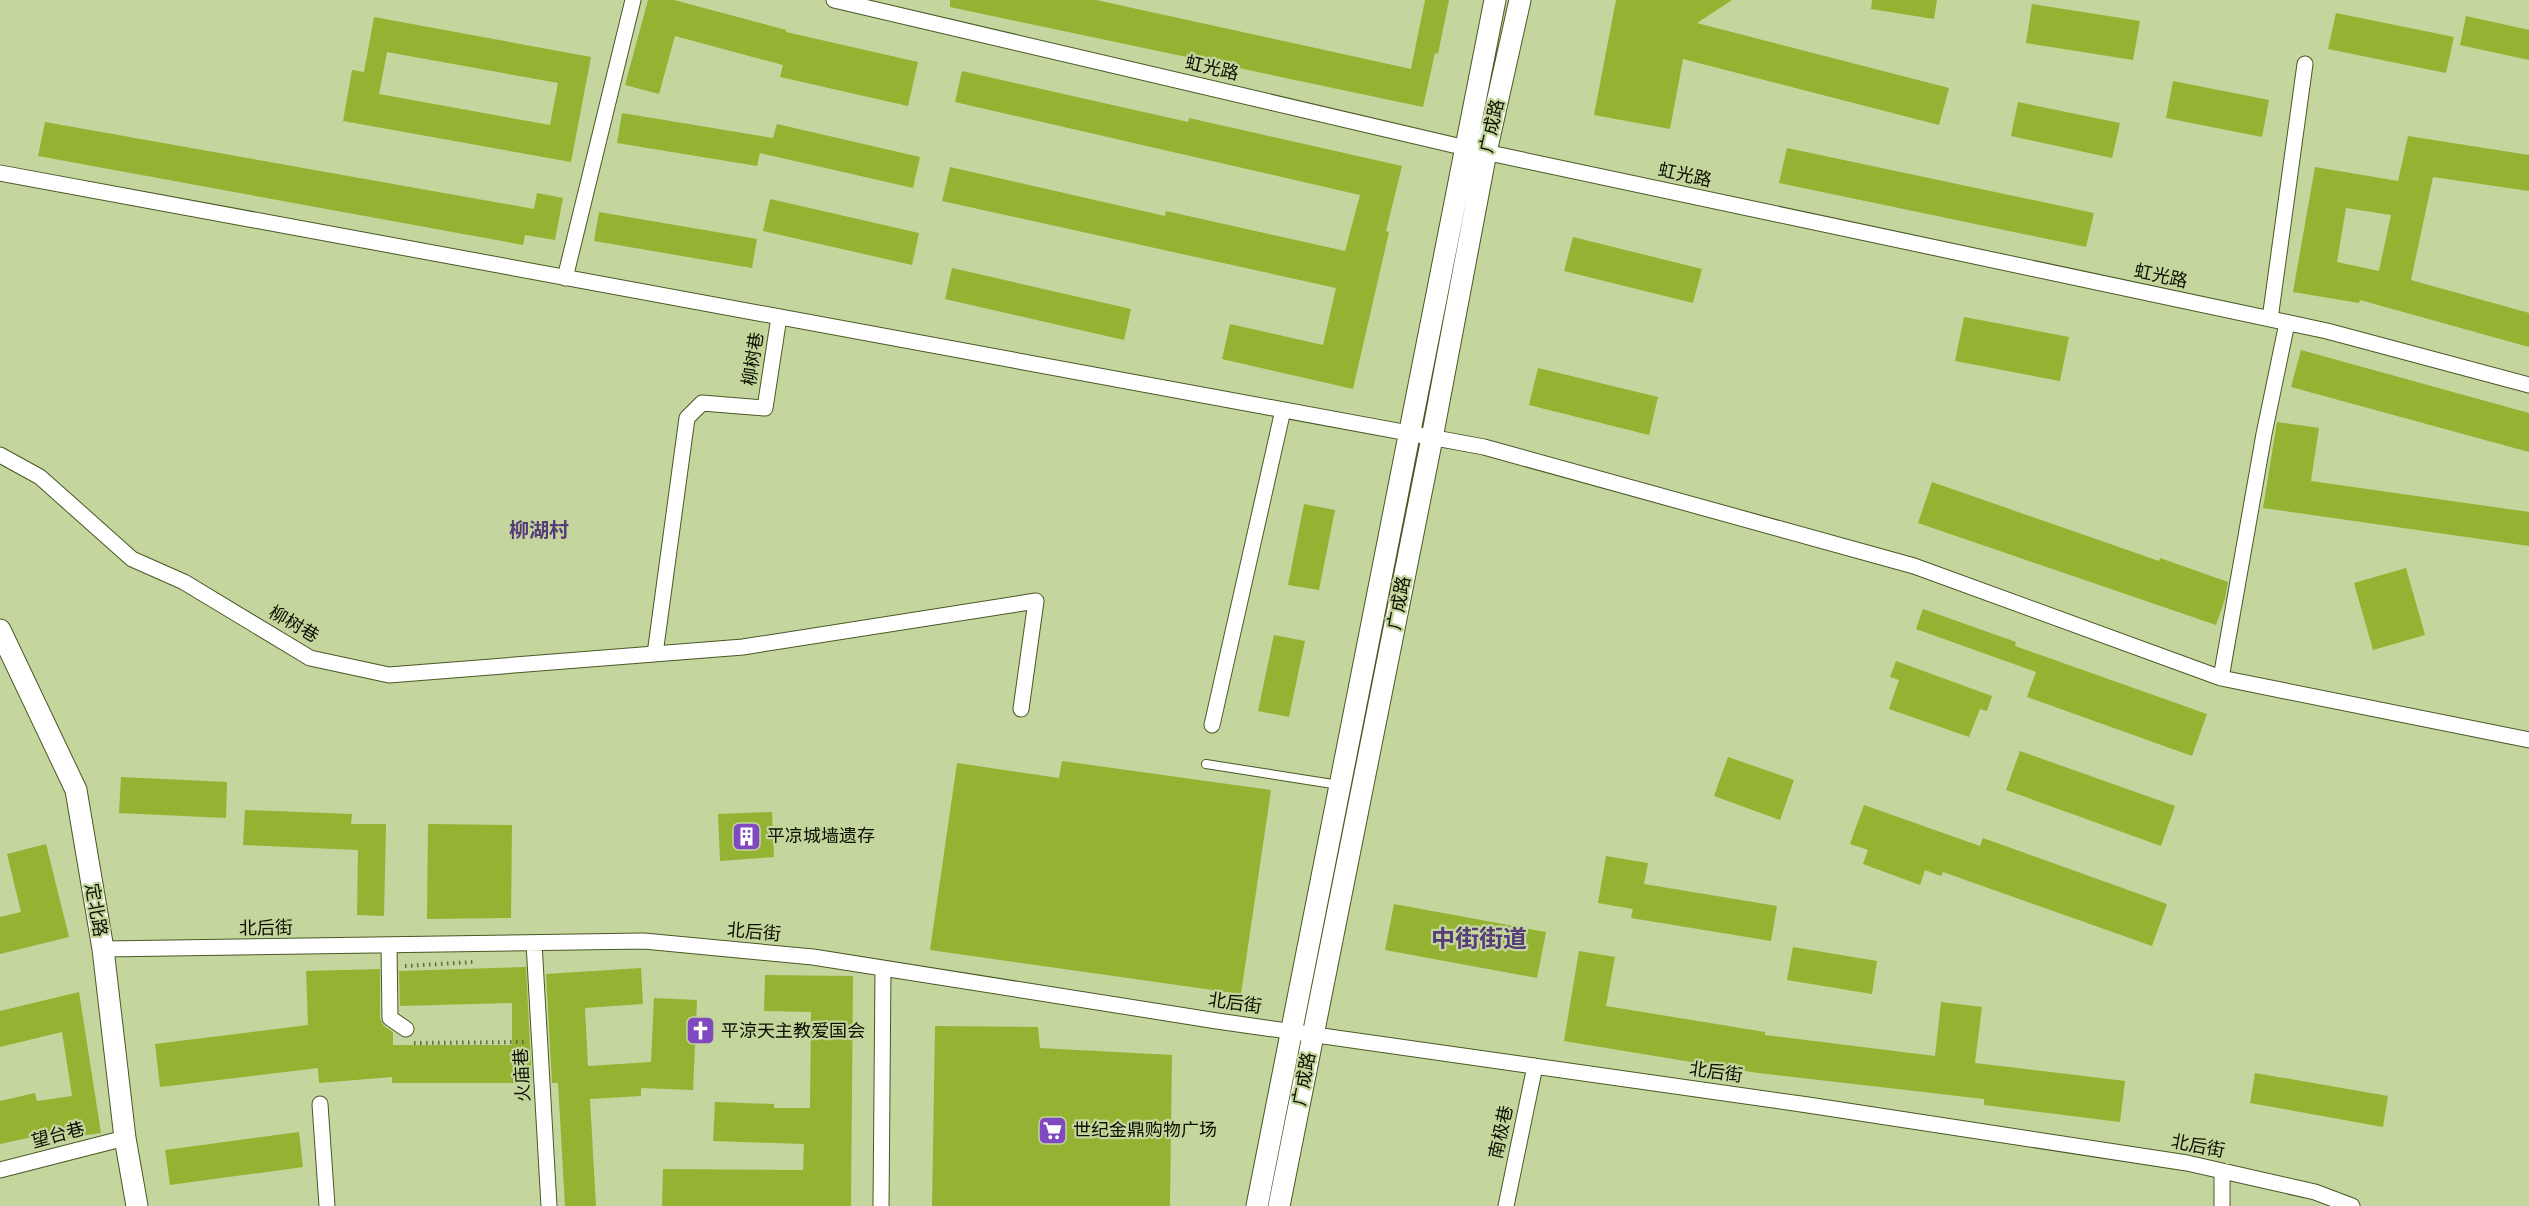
<svg xmlns="http://www.w3.org/2000/svg" width="2529" height="1206" font-family="'PT Serif','Noto Sans SC',serif">
<rect width="100%" height="100%" fill="#c4d59d"/>
<path fill="#94b332" fill-rule="evenodd" d="M648 0H674L786 30V32L918 62 908 106 780 77 783 65 675 36 659 94 625 85Z
M950 0H1096L1411 69 1425 0H1449L1438 54 1435 53 1423 107 950 7Z
M1616 0H1732L1697 23 1949 88 1939 125 1683 59 1670 129 1594 115Z
M1872 0H1937L1934 19 1871 9Z
M2032 4 2140 21 2133 60 2026 43Z
M2336 13 2454 37 2446 73 2328 49Z
M2466 16 2529 30V60L2460 45Z
M374 17 591 57 571 162 343 121 352 70 364 72ZM387 52 558 83 550 125 379 94Z
M962 71 1188 122 1189 118 1402 166 1386 231 1389 232 1353 389 1222 359 1230 324 1323 345 1336 288 942 201 950 167 1165 216 1166 211 1345 251 1360 195 955 102Z
M2173 81 2269 100 2262 137 2166 118Z
M2018 102 2120 123 2112 158 2011 136Z
M622 113 773 138 777 124 920 157 913 188 760 153 757 166 617 143Z
M45 122 534 209 537 193 563 198 555 240 525 235 523 245 38 156Z
M2408 136 2529 155V191L2433 177 2411 280 2529 313V347L2360 300 2359 303 2293 292 2315 167 2398 181ZM2346 208 2391 215 2379 271 2337 262Z
M1787 148 2094 213 2086 247 1779 183Z
M770 199 919 233 912 265 763 231Z
M599 212 757 239 752 268 594 241Z
M1573 237 1702 269 1693 303 1564 271Z
M952 268 1131 309 1124 340 945 299Z
M1964 317 2069 337 2060 381 1955 361Z
M2301 350 2529 413V452L2291 387Z
M1538 368 1658 397 1649 435 1529 405Z
M2277 422 2319 428 2311 481 2529 512V546L2263 508Z
M1932 482 2159 561 2160 558 2228 582 2225 599 2216 625 1918 523Z
M1304 504 1335 510 1319 590 1288 585Z
M2406 568 2425 635 2373 650 2354 583Z
M1923 609 2016 642 2015 646 2207 714 2192 756 2027 697 2036 672 1916 629Z
M1274 635 1305 641 1289 717 1258 711Z
M1896 661 1992 696 1987 711 1980 709 1969 737 1889 709 1899 680 1890 677Z
M2020 751 2175 806 2161 846 2006 790Z
M1728 757 1794 780 1780 820 1714 796Z
M1062 761 1271 790 1241 994 930 950 957 763 1059 778Z
M121 777 227 782 226 818 119 813Z
M1864 805 1980 846 1983 838 2167 904 2152 946 1943 872 1941 876 1925 870 1920 885 1863 864 1868 850 1850 844Z
M245 810 352 814 351 824H386L384 916 357 915 358 850 243 845Z
M772 812 774 857 720 861 718 814Z
M428 824 512 825 511 918 427 919Z
M46 844 69 937 0 954V917L21 912 7 854Z
M1606 856 1648 863 1644 884 1777 906 1771 941 1631 918 1633 909 1598 903Z
M1394 904 1546 932 1537 978 1385 950Z
M1793 947 1877 961 1872 994 1787 980Z
M1579 951 1615 957 1606 1006 1765 1032V1035L1935 1056 1941 1002 1982 1007 1975 1063 2125 1081 2120 1122 1984 1105V1099L1758 1073 1564 1041Z
M526 967 532 1083H392V1077L319 1083 318 1068 160 1087 155 1044 308 1025 306 971 380 969V1019L384 1026 393 1032V1045H512V1003L400 1006 399 971Z
M641 968 643 1004 585 1008 588 1066 651 1062 654 998 697 1000 693 1090 641 1088V1096L590 1099 596 1206H565L558 1083H552L546 974Z
M765 975 853 976 851 1206H662L663 1169 803 1170 804 1144 713 1141 715 1102 774 1104V1108H810L811 1012 764 1011Z
M79 992 101 1133 66 1138 65 1130 0 1144V1101L35 1093 37 1101 72 1096 62 1032 0 1047V1011Z
M935 1026 1038 1027 1040 1048 1172 1055 1170 1206H932Z
M2255 1073 2388 1096 2383 1127 2250 1103Z
M299 1132 303 1167 170 1185 165 1150Z"/>
<g fill="none" stroke-linecap="round" stroke-linejoin="round">
<defs>
<path id="lane" d="M1206 764 1339 785"/>
<path id="street" d="M834 0 1466 148 2327 331 2529 385
M0 173 1484 447 1914 566 2221 678 2529 740
M565 278 633 0
M2270 319 2305 64
M0 455 40 477 132 559 184 582 310 658 389 675 743 647 1036 601 1021 709
M655 654 687 418 702 403 765 408 779 317
M2221 678 2264 434 2287 323
M1212 725 1283 410
M534 943 549 1206
M389 945 390 1018 406 1029
M103 949 644 941 813 957 1217 1021 1808 1105 2187 1163 2315 1192 2352 1206
M320 1104 327 1206
M0 1170 125 1138
M881 1206 883 968
M1506 1206 1535 1066
M2222 1206V1171"/>
<path id="secondary" d="M0 630 76 790 103 949 125 1138 137 1206
M1257 1206 1495 0
M1279 1206 1432 438 1486 152 1520 0"/>
</defs>
<use href="#lane" stroke="#4a5824" stroke-width="10"/>
<use href="#street" stroke="#4a5824" stroke-width="17"/>
<use href="#secondary" stroke="#4a5824" stroke-width="23"/>
<path stroke="#5f6947" stroke-width="4" stroke-dasharray="1.5 4.5" stroke-linecap="butt" d="M405 966 473 962
M414 1043 524 1042"/>
<use href="#lane" stroke="#fff" stroke-width="8"/>
<use href="#street" stroke="#fff" stroke-width="15"/>
<use href="#secondary" stroke="#fff" stroke-width="21"/>
</g>
<defs>
<symbol id="building-square" viewBox="-11 -11 22 22"><rect x="-9" y="-9" width="18" height="18" rx="4" fill="#8149c0" stroke="#c4d59d"/><path d="M-4-6H4V6H1V3H-1V6H-4ZM-2.5-4.3h1.7v1.8h-1.7ZM.8-4.3h1.7v1.8H.8ZM-2.5-1h1.7V.8h-1.7ZM.8-1h1.7V.8H.8Z" fill="#fff"/></symbol>
<symbol id="church-square" viewBox="-11 -11 22 22"><rect x="-9" y="-9" width="18" height="18" rx="4" fill="#8149c0" stroke="#c4d59d"/><path d="M-1.2-6h2.4v3.5h3.3v2.4h-3.3V6h-2.4V-.1h-3.3v-2.4h3.3Z" fill="#fff"/></symbol>
<symbol id="supermarket-square" viewBox="-11 -11 22 22"><rect x="-9" y="-9" width="18" height="18" rx="4" fill="#8149c0" stroke="#c4d59d"/><path d="M-6-5.5h2.5l.6 2H6L4.5 2H-2.5L-4.4-4H-6ZM-1.5 3.2a1.3 1.3 0 1 0 .1 0ZM3 3.2a1.3 1.3 0 1 0 .1 0Z" fill="#fff"/></symbol>
</defs>
<g fill-rule="evenodd">
<use href="#building-square" x="730" y="820" width="33" height="33"/>
<use href="#church-square" x="684" y="1014" width="33" height="33"/>
<use href="#supermarket-square" x="1036" y="1114" width="33" height="33"/>
</g>
<g text-anchor="middle" stroke-width="4.5" stroke-linejoin="round" paint-order="stroke">
<g font-size="18" fill="#0b1000" stroke="#c4d59d">
<text transform="translate(1212 68) rotate(13)" y="6">虹光路</text>
<text transform="translate(1492 126) rotate(-77)" y="6">广成路</text>
<text transform="translate(1685 175) rotate(12)" y="6">虹光路</text>
<text transform="translate(2161 276) rotate(12)" y="6">虹光路</text>
<text transform="translate(753 359) rotate(-81)" y="6">柳树巷</text>
<text transform="translate(1399 603) rotate(-79)" y="6">广成路</text>
<text transform="translate(294 624) rotate(30)" y="6">柳树巷</text>
<text transform="translate(96 910) rotate(80)" y="6">定北路</text>
<text transform="translate(266 928) rotate(-1)" y="6">北后街</text>
<text transform="translate(754 932) rotate(5)" y="6">北后街</text>
<text transform="translate(1235 1003) rotate(8)" y="6">北后街</text>
<text transform="translate(1716 1072) rotate(8)" y="6">北后街</text>
<text transform="translate(522 1075) rotate(-93)" y="6">火庙巷</text>
<text transform="translate(1304 1079) rotate(-79)" y="6">广成路</text>
<text transform="translate(1501 1132) rotate(-78)" y="6">南极巷</text>
<text transform="translate(58 1135) rotate(-15)" y="6">望台巷</text>
<text transform="translate(2198 1146) rotate(11)" y="6">北后街</text>
</g>
<g font-size="18" fill="#0b1000" stroke="#c4d59d" text-anchor="start">
<text x="767" y="842">平凉城墙遗存</text>
<text x="721" y="1037">平涼天主教爱国会</text>
<text x="1073" y="1136">世纪金鼎购物广场</text>
</g>
<g font-size="20" font-weight="bold" fill="#563c78" stroke="#c4d59d">
<text x="539" y="537">柳湖村</text>
</g>
<g font-size="24" font-weight="bold" fill="#563c78" stroke="#c4d59d">
<text x="1479" y="947">中街街道</text>
</g>
</g>
</svg>
